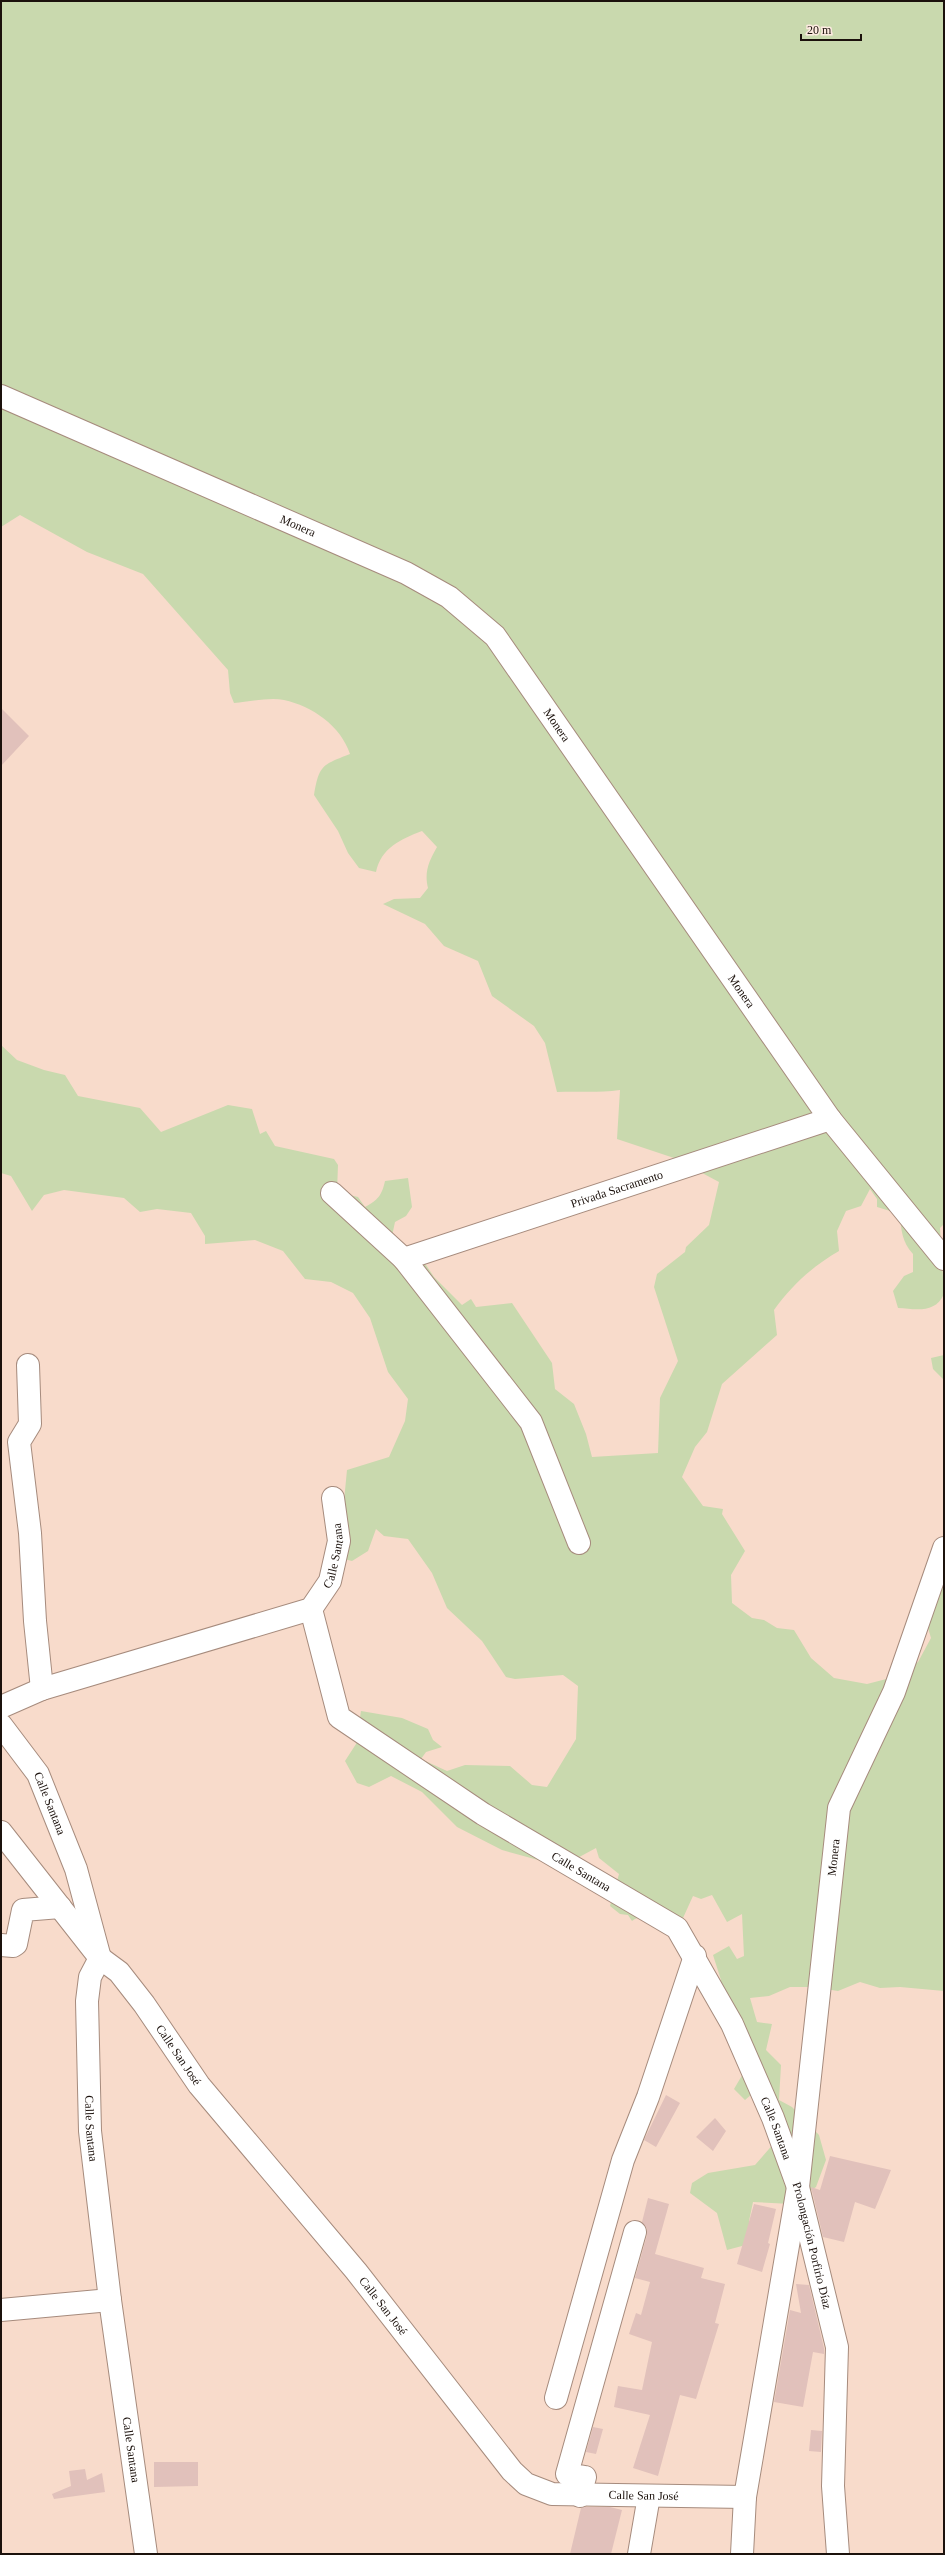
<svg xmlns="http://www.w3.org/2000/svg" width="945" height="2555" font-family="'Times New Roman',serif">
<rect width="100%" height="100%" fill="#f8dbcb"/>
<path fill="#c9d9ae" d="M1 1H944V1224L940 1228 944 1294C935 1314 916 1309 898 1308L893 1291 904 1276 913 1272V1254C902 1242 901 1230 900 1214L877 1207V1199L870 1189 861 1206 846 1211 837 1231 839 1251C813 1266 792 1285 774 1310L777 1335 722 1384 707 1432 695 1447 682 1477 703 1506 723 1509 722 1514 745 1551 731 1575 732 1603 752 1618 764 1620 777 1628 794 1630 811 1658 834 1678 867 1684 898 1676 918 1662 931 1638 925 1618 911 1608 921 1602 944 1567V1991L900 1987 880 1988 860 1982 838 1991 813 1987H790L769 1996 750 1998 757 2022 772 2024 766 2050 781 2065 779 2100 792 2107 819 2135 826 2160 816 2187 791 2204 753 2202 749 2221 757 2242 727 2250 717 2213 690 2193 692 2183 708 2173 755 2165 775 2142 752 2094 745 2100 734 2089 744 2072 718 2019 721 1980 713 1955 729 1946 737 1959 744 1956 742 1914 727 1922 712 1895 701 1899 693 1896 683 1918C669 1914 644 1912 632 1921L628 1915 620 1914 610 1906 619 1874 599 1858 596 1848 570 1862 549 1863 502 1850 457 1827 422 1792 391 1776 369 1787 357 1783 345 1761 356 1744 361 1711 402 1718 428 1729 433 1740 442 1747 426 1752 421 1759 447 1771 465 1765 510 1766 532 1785 547 1787 576 1739 578 1686 563 1675 515 1679 506 1677 482 1641 447 1608 432 1573 408 1539 384 1536 376 1529 368 1551 352 1561 344 1559 340 1542 347 1470 389 1457 405 1421 408 1399 388 1372 370 1318 353 1293 331 1282 305 1279 283 1251 255 1240 205 1244V1236L191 1213 157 1209 140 1212 124 1198 64 1190 44 1195 32 1211 11 1176 1 1173V1045L17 1060 44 1070 65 1075 78 1096 140 1108 161 1132 228 1105 252 1109 260 1134 266 1131 275 1146 334 1159 338 1165 337 1192 358 1197 365 1207C378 1200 382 1195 385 1181L408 1178 412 1207 406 1216 395 1222 392 1236 403 1248 416 1250 434 1277 462 1305 471 1299 476 1307 512 1303 552 1363 555 1389 574 1404 586 1434 592 1457 658 1453 660 1398 678 1361 654 1287 657 1274 685 1252 686 1247 709 1225 719 1182 674 1158 617 1139 620 1090C598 1093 579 1091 557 1092L545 1043 534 1026 492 996 478 961 444 946 425 924 383 904 394 899 420 898 428 888C424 872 429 861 437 847L422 831C401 839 381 848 376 872L359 868 348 853 338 831 314 795C319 765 322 765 350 754 341 726 312 706 284 700 269 697 249 702 234 703L230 693 228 670 143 574 87 552 20 515 1 527Z
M944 1355V1380L933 1369 931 1358Z"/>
<path fill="#e1c1bb" d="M1 708 29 736 1 766Z
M666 2095 680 2103 656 2147 644 2140Z
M715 2118 726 2131 713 2151 696 2137Z
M830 2156 891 2170 875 2209 855 2202 844 2242 823 2237 811 2187 820 2190Z
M648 2198 669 2204 655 2254 704 2268 701 2278 725 2284 715 2323 719 2324 696 2399 680 2395 658 2476 633 2468 650 2415 614 2407 618 2386 642 2390 652 2342 629 2334 636 2313 641 2315 650 2282 635 2278 647 2235V2229L642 2222Z
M754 2204 776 2209 768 2243 770 2244 762 2272 737 2264Z
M796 2284 809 2285 824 2348V2354L813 2352 803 2407 774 2402 790 2310 801 2313Z
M593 2427 603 2429 596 2454 586 2452Z
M811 2430 822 2431 821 2452 809 2451Z
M154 2462H198V2486L154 2487Z
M85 2469 87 2480 102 2473 105 2492 54 2499 52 2494 71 2486 69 2471Z
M585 2507H610L622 2510 611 2554H570L581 2508Z"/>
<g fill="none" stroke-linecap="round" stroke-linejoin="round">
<defs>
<g id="minor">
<path id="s1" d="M1 396 406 573 449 597 495 636 830 1119 944 1259"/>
<path d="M332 1193 404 1259 531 1422 579 1543"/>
<path id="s2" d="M404 1259 830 1119"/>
<path d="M28 1365 30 1424 19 1442 30 1533 35 1621 42 1689"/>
<path id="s3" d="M311 1609 339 1717 483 1814 677 1928 732 2024 773 2118 798 2187 837 2347 833 2486 838 2554"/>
<path id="s4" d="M1 1707 42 1689 311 1609 330 1581 339 1541 333 1498"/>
<path id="s5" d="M1 1725 38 1774 76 1869 100 1958 90 1977 87 2001 90 2131 110 2300 146 2554"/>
<path id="s6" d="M1 1832 100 1958 119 1972 144 2004 199 2085 356 2271 512 2471 526 2484 552 2494 745 2497"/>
<path d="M1 1945 13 1946 16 1944 23 1910 60 1907"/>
<path d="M1 2310 110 2300"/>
<path d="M556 2398 623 2160 648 2097 695 1956"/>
<path d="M580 2496 585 2477 567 2474 635 2232"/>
<path d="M639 2554 649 2496"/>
<path id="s7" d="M742 2554 745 2497 798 2187 839 1808 894 1692 944 1548"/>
</g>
</defs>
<use href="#minor" stroke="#a68b7d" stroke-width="24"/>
<use href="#minor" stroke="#fff" stroke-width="22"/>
</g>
<g text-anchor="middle" stroke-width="4" stroke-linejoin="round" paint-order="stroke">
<g font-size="12" fill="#1b110c" stroke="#fdebe1">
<text dy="4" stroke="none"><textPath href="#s1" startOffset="324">Monera</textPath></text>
<text dy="4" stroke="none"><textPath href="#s1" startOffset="660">Monera</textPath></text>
<text dy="4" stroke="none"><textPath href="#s1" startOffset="984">Monera</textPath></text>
<text dy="4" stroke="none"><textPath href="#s2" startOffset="224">Privada Sacramento</textPath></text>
<text dy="4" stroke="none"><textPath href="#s4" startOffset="385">Calle Santana</textPath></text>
<text dy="4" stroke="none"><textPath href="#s5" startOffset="93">Calle Santana</textPath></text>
<text dy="4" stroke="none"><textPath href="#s7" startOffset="703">Monera</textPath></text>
<text dy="4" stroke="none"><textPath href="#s3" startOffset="399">Calle Santana</textPath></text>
<text dy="4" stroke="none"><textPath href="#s6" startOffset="286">Calle San José</textPath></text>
<text dy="4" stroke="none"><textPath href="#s5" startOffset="429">Calle Santana</textPath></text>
<text dy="4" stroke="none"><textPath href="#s3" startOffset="734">Calle Santana</textPath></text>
<text dy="4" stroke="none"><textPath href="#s3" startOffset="857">Prolongación Porfirio Díaz</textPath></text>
<text dy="4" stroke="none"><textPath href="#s6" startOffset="610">Calle San José</textPath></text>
<text dy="4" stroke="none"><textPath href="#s5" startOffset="753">Calle Santana</textPath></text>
<text dy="4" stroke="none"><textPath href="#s6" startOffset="958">Calle San José</textPath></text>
</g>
</g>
<rect width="945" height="2555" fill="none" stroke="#1b110c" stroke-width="4"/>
<path d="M801 34v6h60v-6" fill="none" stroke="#1b110c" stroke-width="2"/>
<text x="807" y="34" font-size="12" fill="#1b110c" stroke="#fdebe1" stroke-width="3" paint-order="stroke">20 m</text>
</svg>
